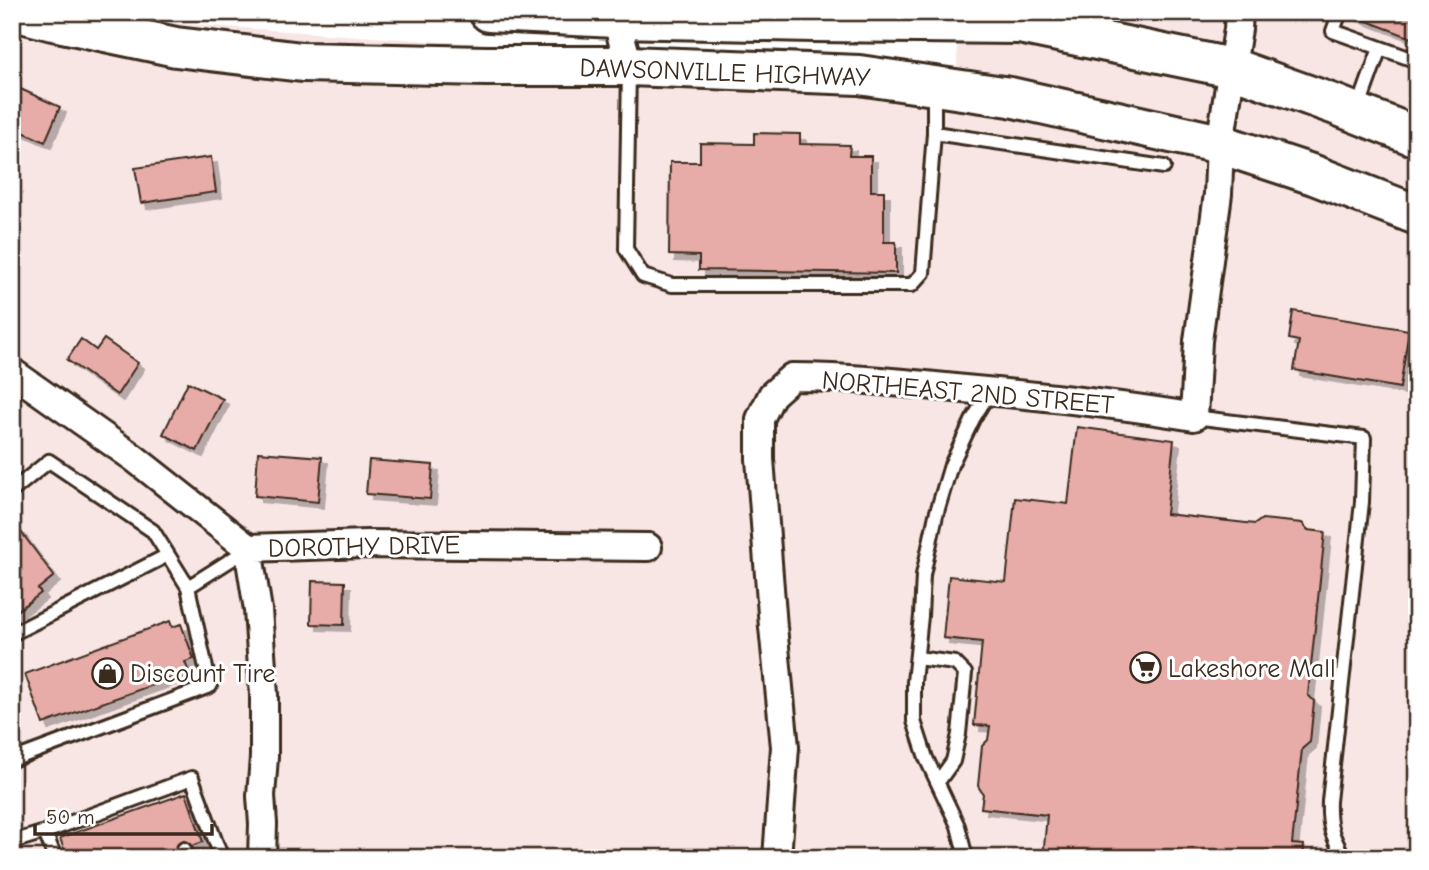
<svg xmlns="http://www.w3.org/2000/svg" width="1429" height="870" font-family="'Comic Neue',sans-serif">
<defs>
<filter id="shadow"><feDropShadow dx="6" dy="6" stdDeviation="0" flood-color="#0004"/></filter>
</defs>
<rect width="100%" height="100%" fill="#fff"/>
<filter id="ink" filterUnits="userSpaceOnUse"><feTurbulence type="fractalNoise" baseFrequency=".0143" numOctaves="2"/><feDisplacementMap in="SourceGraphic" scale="14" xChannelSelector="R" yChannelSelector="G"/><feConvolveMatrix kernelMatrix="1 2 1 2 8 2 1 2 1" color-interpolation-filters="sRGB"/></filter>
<g filter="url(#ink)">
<path fill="#f8e6e5" d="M12 12 431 41 957 69 958 12H1417V858H12Z"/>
<path fill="#e7aca7" stroke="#3b2a1e" stroke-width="2" filter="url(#shadow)" d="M1352 12H1413L1417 14V40L1351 15Z
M14 86 60 107 45 142 12 127V90Z
M754 133 800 134V144L850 145 849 156H871V191H884V242H896V273L699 270V256L669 255 670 162H700V143L754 144Z
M211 157 216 192 141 203 135 168Z
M1293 311 1409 330 1400 388 1294 370 1299 341 1289 339Z
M81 339 96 350 104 339 138 363 117 395 67 360Z
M188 382 223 399 197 451 163 434Z
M1077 427 1174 440 1166 514 1255 524 1262 519 1302 523 1308 530 1325 532 1308 695 1314 701 1310 742 1302 749 1292 844 1304 845 1303 858H1043L1047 815 981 808 983 794 978 786 982 746 988 740 990 726 974 725 982 642 943 638 949 576 1006 582 1015 498 1068 504Z
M258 452 322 457 318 502 255 496Z
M369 460 433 465 430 499 366 494Z
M19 529 54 576 38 589 41 593 13 614 12 534Z
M312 581 345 582 344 625 311 624Z
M170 621 172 627 181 624 194 659 185 662 189 672 43 724 25 674Z
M186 793 203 842 158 858H67L60 838Z"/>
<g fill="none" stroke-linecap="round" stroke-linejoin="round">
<defs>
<path id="service" d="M1340 12 1333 31 1417 61
M629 69 626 249 643 276 672 285H912L923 273 934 133
M934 90V133L1164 167
M1358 109 1380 48
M1194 417 1364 438 1362 502 1329 801C1328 827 1332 835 1344 858
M12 491 49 461 153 531 188 587 248 549
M12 634 168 555
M917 658 955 663 965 673 959 734 953 761 938 782
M12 760 210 686 188 587
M45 832 192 778 221 856 218 858
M12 842 45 832 55 858
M184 849 188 858
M966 858 958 826 926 758 914 721V682L921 616 923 575 936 515 951 465 973 419 990 391"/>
<path id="minor" d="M613 12 616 18 629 66
M12 372 134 458 248 548 367 544 648 547
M248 548 258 610 264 695V757L261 796 263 824 262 858
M777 858 785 747 773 627 760 459V419L772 395 792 377C849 377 907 383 964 389 1041 396 1117 404 1194 417L1198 341 1218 194 1220 144 1238 29 1239 12"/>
<path id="primary" d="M18 12 53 21 176 47 302 62 486 66H629L859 75 1010 97 1220 144 1314 175 1417 215
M489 12 616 18 814 22 1019 24 1232 68 1336 105 1417 137"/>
</defs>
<use href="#service" stroke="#3b2a1e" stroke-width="18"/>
<use href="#minor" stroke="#3b2a1e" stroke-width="32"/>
<use href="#primary" stroke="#3b2a1e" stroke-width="44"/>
<use href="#service" stroke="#fff" stroke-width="12"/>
<use href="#minor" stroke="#fff" stroke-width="26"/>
<use href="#primary" stroke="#fff" stroke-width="38"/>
</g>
</g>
<defs>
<symbol id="supermarket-ring" viewBox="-11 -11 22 22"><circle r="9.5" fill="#fff" stroke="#3b2a1e" stroke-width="1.5"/><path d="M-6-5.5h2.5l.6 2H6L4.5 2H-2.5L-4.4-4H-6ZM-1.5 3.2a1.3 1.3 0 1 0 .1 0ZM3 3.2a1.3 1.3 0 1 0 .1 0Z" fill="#3b2a1e"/></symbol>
<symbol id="shop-ring" viewBox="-11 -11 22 22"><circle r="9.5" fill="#fff" stroke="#3b2a1e" stroke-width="1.5"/><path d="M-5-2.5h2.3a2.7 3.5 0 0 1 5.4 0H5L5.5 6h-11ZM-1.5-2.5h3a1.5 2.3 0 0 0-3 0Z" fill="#3b2a1e"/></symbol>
</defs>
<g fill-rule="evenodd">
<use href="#supermarket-ring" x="1128" y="650" width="35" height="35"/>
<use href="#shop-ring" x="90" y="656" width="35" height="35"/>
</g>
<g text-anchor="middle" stroke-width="6" stroke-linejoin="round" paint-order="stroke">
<g font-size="26" fill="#3b2a1e" stroke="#fff">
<text transform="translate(725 72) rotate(2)" y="9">DAWSONVILLE HIGHWAY</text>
<text transform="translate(968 392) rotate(5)" y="9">NORTHEAST 2ND STREET</text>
<text transform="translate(364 546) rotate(-1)" y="9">DOROTHY DRIVE</text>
</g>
<g font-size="26" fill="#3b2a1e" stroke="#fff" text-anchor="start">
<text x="1168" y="677">Lakeshore Mall</text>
<text x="130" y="682">Discount Tire</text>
</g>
</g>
<rect width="1429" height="870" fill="none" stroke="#fff" stroke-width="42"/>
<rect x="21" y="21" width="1387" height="828" fill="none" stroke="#3b2a1e" stroke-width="2.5" filter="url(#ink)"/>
<path d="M35 824v10h177v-10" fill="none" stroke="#3b2a1e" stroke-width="3.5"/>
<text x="46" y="824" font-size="21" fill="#3b2a1e" stroke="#ffffff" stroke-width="5" paint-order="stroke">50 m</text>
</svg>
